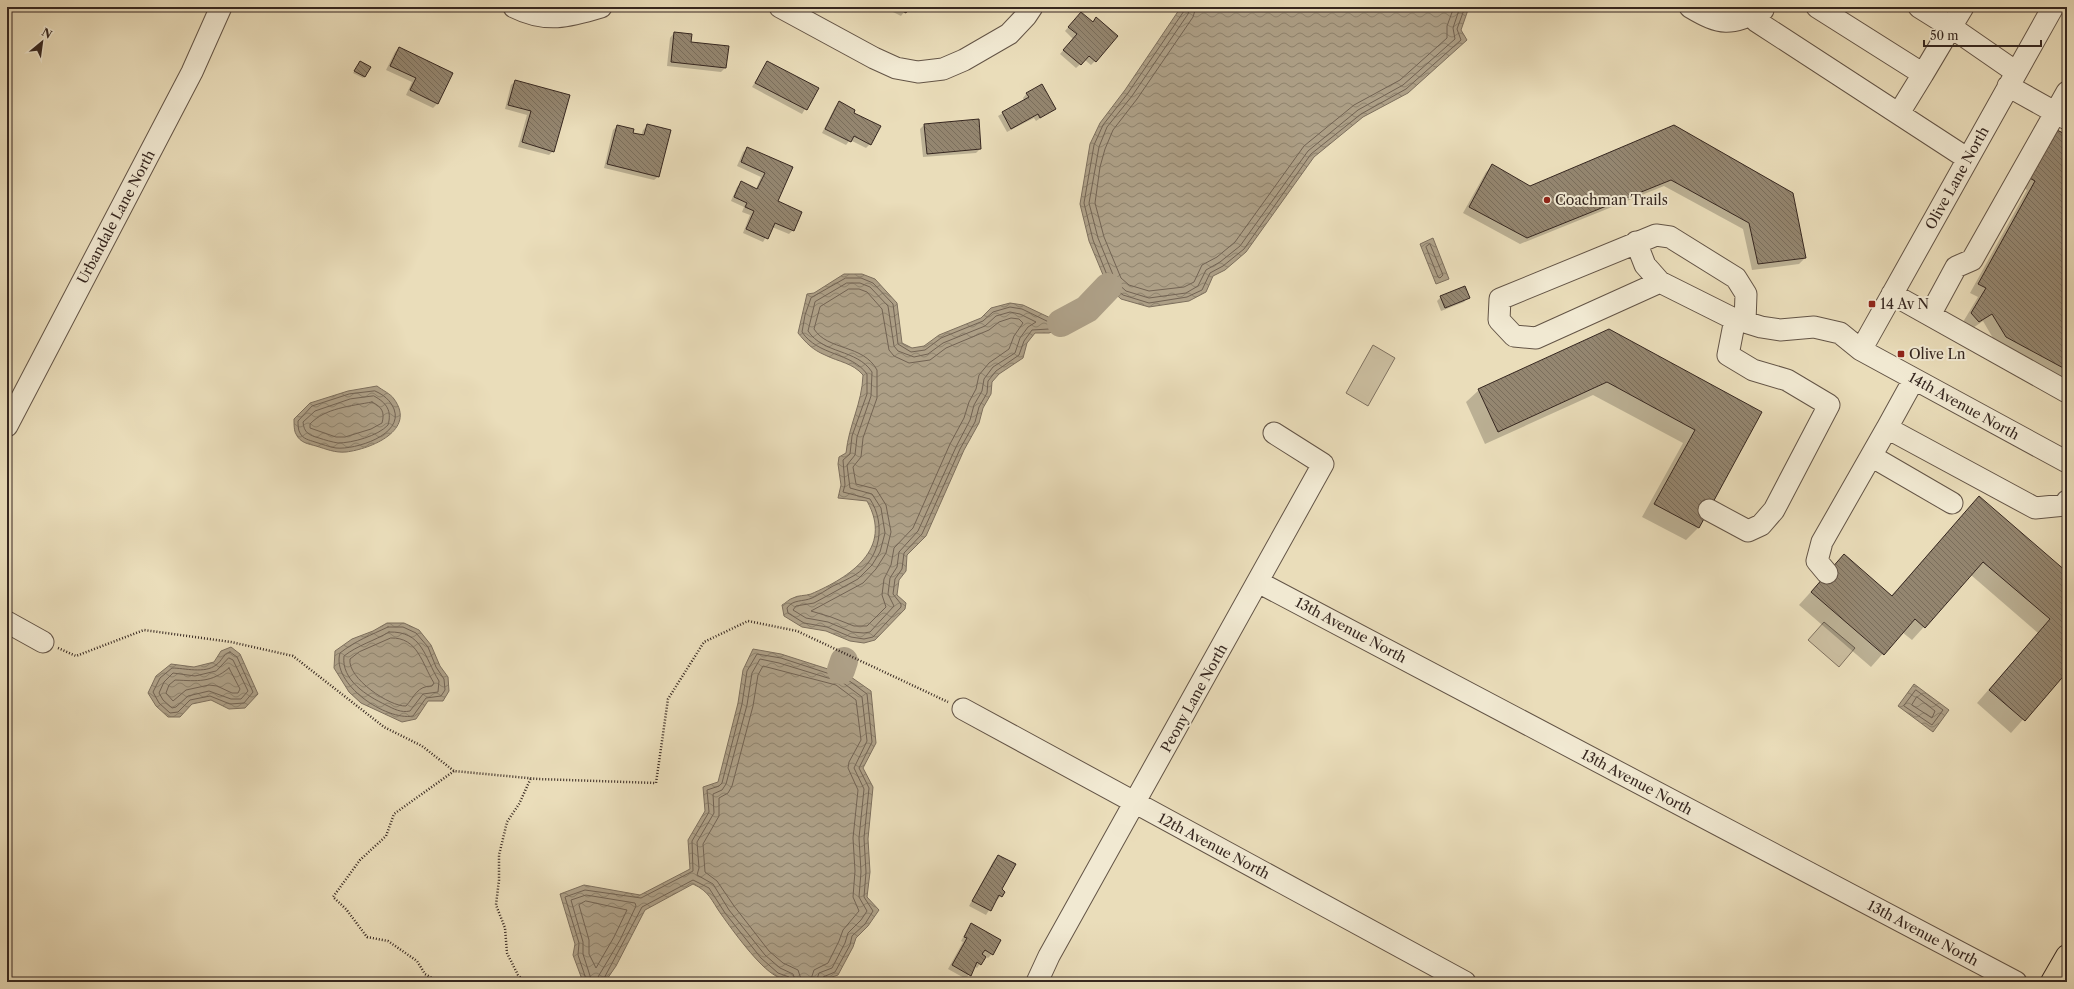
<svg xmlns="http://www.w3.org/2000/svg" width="2074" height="989" font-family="'Libre Caslon Text',serif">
<defs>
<pattern id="water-waves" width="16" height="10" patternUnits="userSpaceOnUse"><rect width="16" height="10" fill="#ad9f86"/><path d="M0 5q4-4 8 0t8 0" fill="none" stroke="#8e826d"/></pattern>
<pattern id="building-back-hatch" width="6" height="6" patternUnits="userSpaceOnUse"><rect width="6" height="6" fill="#948670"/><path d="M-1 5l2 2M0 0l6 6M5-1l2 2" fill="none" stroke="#7a6e5c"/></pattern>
</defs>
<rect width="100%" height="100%" fill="#eaddba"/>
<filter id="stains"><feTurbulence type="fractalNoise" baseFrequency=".005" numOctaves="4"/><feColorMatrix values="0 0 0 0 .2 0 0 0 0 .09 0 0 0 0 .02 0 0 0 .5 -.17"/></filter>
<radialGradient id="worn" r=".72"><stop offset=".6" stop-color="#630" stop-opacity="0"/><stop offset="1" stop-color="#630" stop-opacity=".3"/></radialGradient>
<path fill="#cbbea0" stroke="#807260" d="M1373 345 1395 358 1368 406 1346 393Z
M1824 622 1855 648 1839 667 1808 640Z"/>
<path fill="url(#water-waves)" stroke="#7d6f5d" d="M1181 7H1469L1461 30 1467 40 1408 93 1363 117 1314 157 1246 252 1225 270 1213 276 1206 292 1189 301 1149 307 1121 299 1108 287 1089 241 1080 204 1090 144 1100 123 1125 90Z
M1433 238 1449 279 1436 284 1420 244Z
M844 274H862L875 279 897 303 902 343 912 348 924 346 939 335 981 318 991 308 1010 303 1023 305 1061 323 1060 329 1049 333H1035L1027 343 1023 358 999 374 992 382 991 394 983 408 979 423 964 450 926 536 907 555 906 571 899 580 897 595 906 603 905 609 875 640 864 643 850 641 826 631 802 627 784 616 782 605C786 603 789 599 793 598 798 595 805 596 811 594 850 577 894 549 867 501L838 498 841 485 838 464 839 457 846 453C849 424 862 404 863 375 853 363 839 362 825 355 813 350 806 343 798 333L807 294 814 293Z
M377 386C382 390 391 394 394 399 417 430 371 449 346 452 335 453 326 449 316 446 309 444 300 443 296 434 294 431 294 424 294 419L310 403 348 391Z
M387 623H404L419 630 431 645 440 666 448 677 449 691 443 701H428L416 719 402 722 361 703 349 692 334 668 335 651 352 639 373 631Z
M231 647 240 654 258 694 245 708 229 709 211 700 192 704 180 717H168L156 706 148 693 156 676 171 664 194 667 214 662 221 651Z
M753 649 781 654 831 670H841L871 691 876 743 863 768 873 787 868 839 870 872 867 897 879 910 868 926 856 938 853 947 838 975C819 982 794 987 776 976 759 967 733 931 721 914 711 900 710 892 693 884L645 910 616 966 605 982H583L573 955 575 944 560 894 584 885 640 895 690 869 688 840 705 811 703 787 718 782 738 703 743 670Z
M1914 684 1949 710 1933 732 1898 706Z"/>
<path fill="#0003" d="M883 7H908L901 16Z
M1708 7H1732L1722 17Z
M1077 17 1095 61 1091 65 1085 60 1076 68 1060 54 1073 39 1065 31Z
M674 33 690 43 725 68 721 72 667 66 670 38Z
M399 48 437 104 433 108 406 95 412 82 386 70 395 52Z
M360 62 365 76 363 78 353 73Z
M767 62 817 89 802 114 752 87Z
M516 81 553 151 549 155 518 147 527 115 505 109 511 85Z
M1027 93 1054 109 1036 121 1034 118 1007 132 998 116 1024 100 1023 98Z
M839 103 852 113 870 144 866 148 850 140 846 145 822 133 835 107Z
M924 125 980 149 976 153 923 157 920 129Z
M617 126 632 134 641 136 643 130 647 126 659 176 654 180 604 168 613 130Z
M1674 126 1805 258 1799 264 1752 270 1743 229 1664 186 1520 244 1463 213 1486 172 1492 166 1530 187Z
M2067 136V383L1997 345 1983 321 1970 330 1963 322 1978 297 1970 293 2027 190 2019 185Z
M748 148 792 168 777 201 793 230 789 234 772 227 763 242 743 233 750 215 742 212 744 207 731 201 737 187 741 183 756 189 761 177 737 166 743 152Z
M1441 297H1468L1464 302 1441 311 1437 301Z
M1609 330 1761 413 1698 528 1686 540 1642 517 1683 443 1593 395 1485 444 1466 402 1479 390Z
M1979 497 2067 573V670L2011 733 1977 703 2038 633 1971 575 1912 640 1902 632 1871 667 1799 605 1844 555 1891 596Z
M998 856 1001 896 997 900 996 899 986 915 969 906 994 860Z
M971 924 992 954 988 958 985 956 977 968 974 966 966 979 948 969 963 942 961 941Z"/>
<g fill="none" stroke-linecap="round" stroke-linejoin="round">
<path stroke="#726353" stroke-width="1" d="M1184 7V11L1128 93 1103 125 1094 145 1084 203 1093 240 1111 285 1123 295 1149 303 1187 297 1202 290 1210 273 1223 266 1244 249 1311 154 1361 114 1406 89 1461 40 1457 29 1465 7
M1190 7 1188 14 1132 96 1107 127 1099 147 1089 203 1098 238 1116 282 1126 291 1149 298 1186 293 1198 286 1206 270 1220 262 1240 246 1308 151 1358 110 1403 85 1455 39 1453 28 1460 7
M1196 7 1193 17 1137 99 1113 130 1105 149 1100 167 1095 203 1104 237 1121 278 1129 285 1149 291 1184 287 1194 282 1202 265 1217 257 1235 242 1304 146 1354 105 1400 80 1447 38V26L1454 7
M1430 244 1443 275 1440 278 1438 277 1426 247Z
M846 278H861L873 283 893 304 898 344 911 352 925 350 941 338 983 321 993 312 1010 307 1022 309 1055 325 1049 329 1032 330 1024 341 1019 355 996 371 988 381 987 393 979 407 975 422 960 449 922 534 904 553 902 569 895 579 893 594 901 604V607L873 637 864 639 851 637 827 627 804 623 788 613 787 608C793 599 803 602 812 598 819 595 826 590 833 586 840 583 848 579 855 575 881 558 886 524 870 499L843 492 845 485 843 460 850 454 852 436 867 394V374C851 352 818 356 802 332L805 315 811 298Z
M847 283H860L870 287 888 306 894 346 898 351 914 357 928 354 943 343 985 326 996 316 1010 312 1020 314 1036 322 1028 327 1020 338 1015 353 993 367 984 379 982 391 974 405 970 420 956 447 918 531 899 552 897 567 890 578 888 594 894 606 870 632 864 633 852 632 828 622 806 618 793 610 796 606 814 603 858 579 872 565 880 552 885 533 881 508 872 494 850 488 847 465 855 455 857 437 871 396 872 372C857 349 823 354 808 331L815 302Z
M849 289H859L867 292 882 309 889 350 894 356 909 363 930 360 946 348 989 330 999 322 1011 318 1019 319 1023 323 1014 336 1009 349 989 363 979 375 976 389 969 402 964 418 950 444 913 528 894 548 891 565 884 579 882 595 886 607 867 626H854L831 617 811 611 863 583 876 569 886 553 891 532 886 505 876 489 856 484 853 467 861 457 863 438 877 398V370C863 344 828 351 814 329L820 307Z
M375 391C384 395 390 400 394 409 404 435 355 450 336 448 329 447 322 444 315 442 309 440 303 439 300 433 298 430 298 424 298 421L312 406 349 394Z
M374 396C387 403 392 411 388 425 378 436 352 443 338 443 332 442 325 440 319 438 309 435 304 433 303 422L315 411 350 399Z
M372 402C382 407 385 412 382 423L371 429 345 437H336L310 428V424C325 408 351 406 372 402Z
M388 627H403L416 633 428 647 436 667 444 679 445 690 441 696 426 698 413 716C386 721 331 684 340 653 355 641 371 635 388 627Z
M389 632C423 631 424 657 439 681L438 692 423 694 410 711C401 713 394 709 386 705 367 696 341 680 344 656 358 645 374 641 389 632Z
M391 638C418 637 422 664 434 683L432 686C417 686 415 696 406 706 390 707 347 678 350 659L359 652Z
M230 652 237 657 253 692 244 703 230 704 210 696 190 700 178 712 170 713 159 703 153 692 160 678 172 668C184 668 205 674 216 665 223 660 222 655 230 652Z
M229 658 233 660 248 691 241 699H231L209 691 188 696 176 707 172 708 163 700 159 693 164 682 173 673 195 676 216 671Z
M229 668 240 689 238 693H232L217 686 209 685 186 690 173 701 166 693 169 685 175 680C198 681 211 683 229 668Z
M1916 690 1943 710 1932 725 1904 706Z
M1917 697 1935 711 1932 718 1912 705Z
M586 901 627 910 614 937 596 968 589 954V940L579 905Z
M587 982 578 955 579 943 565 897 585 890 641 898 693 871 692 841 709 812 707 790 719 786 722 783 742 704 747 671 757 654 781 658 830 674H840L867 694 872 742 859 768 869 788 864 838 866 872 864 897 873 911 865 924 852 936 850 945 835 972 823 977 821 982
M592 982 583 954V942L571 900 586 895 635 903 636 906 620 940 598 977 597 982
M602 982 642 907 693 880 709 888 725 913 761 958 778 973 789 977 791 982
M796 982 793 974 780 968 765 955 729 910 713 884 697 875 699 868 697 842 714 813 713 794 722 790 726 784 747 705 752 673 760 659 779 663 828 678 838 679 862 697 867 741 854 768 864 789 859 838 861 872 859 897 867 911 861 920 848 933 845 943 832 968 819 973 816 982
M802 982 798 970 783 963 769 951 734 906 717 881 705 872 703 844 719 816V798L728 793 732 786 753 706 758 675 763 666 836 685 856 700 861 740 849 762 848 768 858 790 853 838 855 871 853 897 859 911 843 930 839 941 828 963 814 970 810 982"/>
<path stroke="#ad9f86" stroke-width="28" d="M1061 323 1087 309 1108 287
M841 670 844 661"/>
</g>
<path fill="url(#building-back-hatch)" stroke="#362720" d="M895 7H909L906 13Z
M1081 12 1093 22 1096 17 1118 36 1096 62 1089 56 1081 65 1063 50 1077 34 1068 27Z
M674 32 692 34 691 42 729 46 726 68 671 62Z
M399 47 453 73 438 104 410 90 416 78 390 66Z
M360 61 371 67 365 77 354 71Z
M767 61 819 88 807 110 755 83Z
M515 80 570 95 554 152 522 142 531 111 508 105Z
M1042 84 1056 109 1040 118 1038 114 1011 129 1002 112 1029 97 1026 93Z
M839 101 855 110 854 113 881 126 871 145 854 136 851 142 825 129Z
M979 119 981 149 927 154 924 124Z
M647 124 671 130 659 177 607 164 617 125 634 129 633 133 644 135Z
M1674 125 1793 193 1806 258 1758 264 1749 223 1671 180 1527 238 1469 207 1492 164 1530 186Z
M2053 128 2067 135V370L2006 337 1992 314 1979 322 1971 313 1986 288 1978 284 2035 181 2026 176Z
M747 147 793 167 778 201 802 212 794 231 775 223 768 239 746 229 754 211 745 207 747 203 734 197 741 181 757 189 765 173 741 162Z
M1465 286 1470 298 1445 308 1440 296Z
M1609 329 1762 412 1699 528 1654 504 1695 430 1607 382 1498 432 1478 389Z
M1979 496 2067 572V672L2025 721 1989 690 2050 619 1983 562 1925 628 1915 619 1884 655 1811 592 1844 554 1892 596Z
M998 855 1016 864 1002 889 1005 892 1002 897 999 895 991 911 972 901Z
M971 923 1001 940 993 955 985 950 982 954 986 957 981 965 977 962 971 976 952 965 967 938 964 937Z"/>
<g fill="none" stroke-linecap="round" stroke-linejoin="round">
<defs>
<path id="minor" d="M514 7C546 23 568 17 601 7
M780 7 874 58 896 68 918 72 943 69 964 60 1009 34 1026 16 1032 7
M1690 7C1722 26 1729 25 1763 10
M1764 7 1756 21 1968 159
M1817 7 1923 74 1951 27 1919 7
M1963 7 1951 27 2016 72
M2008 86 2067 119
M1899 113 1923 74
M1636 242 1645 265 1660 282 1732 318 1761 327 1780 330 1814 327 1840 333 1861 350 2067 462
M1660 282 1536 338 1514 336 1499 320 1500 299 1656 235 1670 237 1736 278 1746 294 1745 322
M1892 294 2067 392
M1930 315 1956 267 1972 260 2067 92
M1861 350 2053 7
M1914 379 1887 428 2035 508 2065 505 2067 501
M7 426 192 72 221 7
M1871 456 1952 503
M1709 510 1748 531 1761 525 1774 510 1829 405 1787 380 1753 370 1728 355 1735 319
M1827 573 1817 561 1822 542 1887 428
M1258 582 2016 982
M7 622 43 642
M963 709 1465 982
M1037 982 1049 956 1323 464 1274 433"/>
<path id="major" d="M2052 982 2067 956"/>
</defs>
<use href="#minor" stroke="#635446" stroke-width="23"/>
<use href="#major" stroke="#362720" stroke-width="24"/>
<path stroke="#362720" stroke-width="2.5" stroke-dasharray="1 2" stroke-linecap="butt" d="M58 648 76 656 144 630 231 642 293 656 384 727 422 746 454 771 538 779 656 783 668 699 704 642 748 621 797 631 948 702
M439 982 425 974 417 961 388 941 367 937 346 909 333 897 360 860 386 836 394 814 454 771
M524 982 518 975 507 953 505 928 496 905 499 880V855L507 822 519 804 531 778"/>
<use href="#minor" stroke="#f1e9d2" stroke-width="21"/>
<use href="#major" stroke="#eaddba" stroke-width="22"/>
</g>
<g fill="#8f2418" stroke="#f1e9d2" stroke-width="1.5">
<circle cx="1547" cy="200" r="4"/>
<rect x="1868" y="300" width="8" height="8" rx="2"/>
<rect x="1897" y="350" width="8" height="8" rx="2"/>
</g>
<g text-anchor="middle" stroke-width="4" stroke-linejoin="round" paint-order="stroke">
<g font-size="14" fill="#362720" stroke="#f1e9d2">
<text transform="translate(1957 178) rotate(-61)" y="5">Olive Lane North</text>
<text transform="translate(116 217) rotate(-62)" y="5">Urbandale Lane North</text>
<text transform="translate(1964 406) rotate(29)" y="5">14th Avenue North</text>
<text transform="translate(1351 630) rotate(28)" y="5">13th Avenue North</text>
<text transform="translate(1194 698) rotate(-61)" y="5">Peony Lane North</text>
<text transform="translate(1637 782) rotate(28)" y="5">13th Avenue North</text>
<text transform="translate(1214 846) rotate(28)" y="5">12th Avenue North</text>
<text transform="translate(1923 933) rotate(28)" y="5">13th Avenue North</text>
</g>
<g font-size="14" fill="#362720" stroke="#f1e9d2" text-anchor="start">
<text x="1555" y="205">Coachman Trails</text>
<text x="1880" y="309">14 Av N</text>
<text x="1909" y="359">Olive Ln</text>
</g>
</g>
<rect width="2074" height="989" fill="none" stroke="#eaddba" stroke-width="24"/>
<rect x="8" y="8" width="2058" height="973" fill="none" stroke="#362720" stroke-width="2"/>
<rect x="12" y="12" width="2050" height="965" fill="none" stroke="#362720"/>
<g transform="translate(42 42) rotate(29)" stroke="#f1e9d2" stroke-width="3" paint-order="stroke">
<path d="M0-3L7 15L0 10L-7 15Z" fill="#362720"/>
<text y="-6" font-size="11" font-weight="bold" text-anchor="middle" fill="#362720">N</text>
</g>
<path d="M1924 40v6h117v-6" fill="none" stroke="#362720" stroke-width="2"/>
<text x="1930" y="40" font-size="12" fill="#362720" stroke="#f1e9d2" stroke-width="3" paint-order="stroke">50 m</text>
<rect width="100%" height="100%" filter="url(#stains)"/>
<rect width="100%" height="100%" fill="url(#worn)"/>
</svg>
